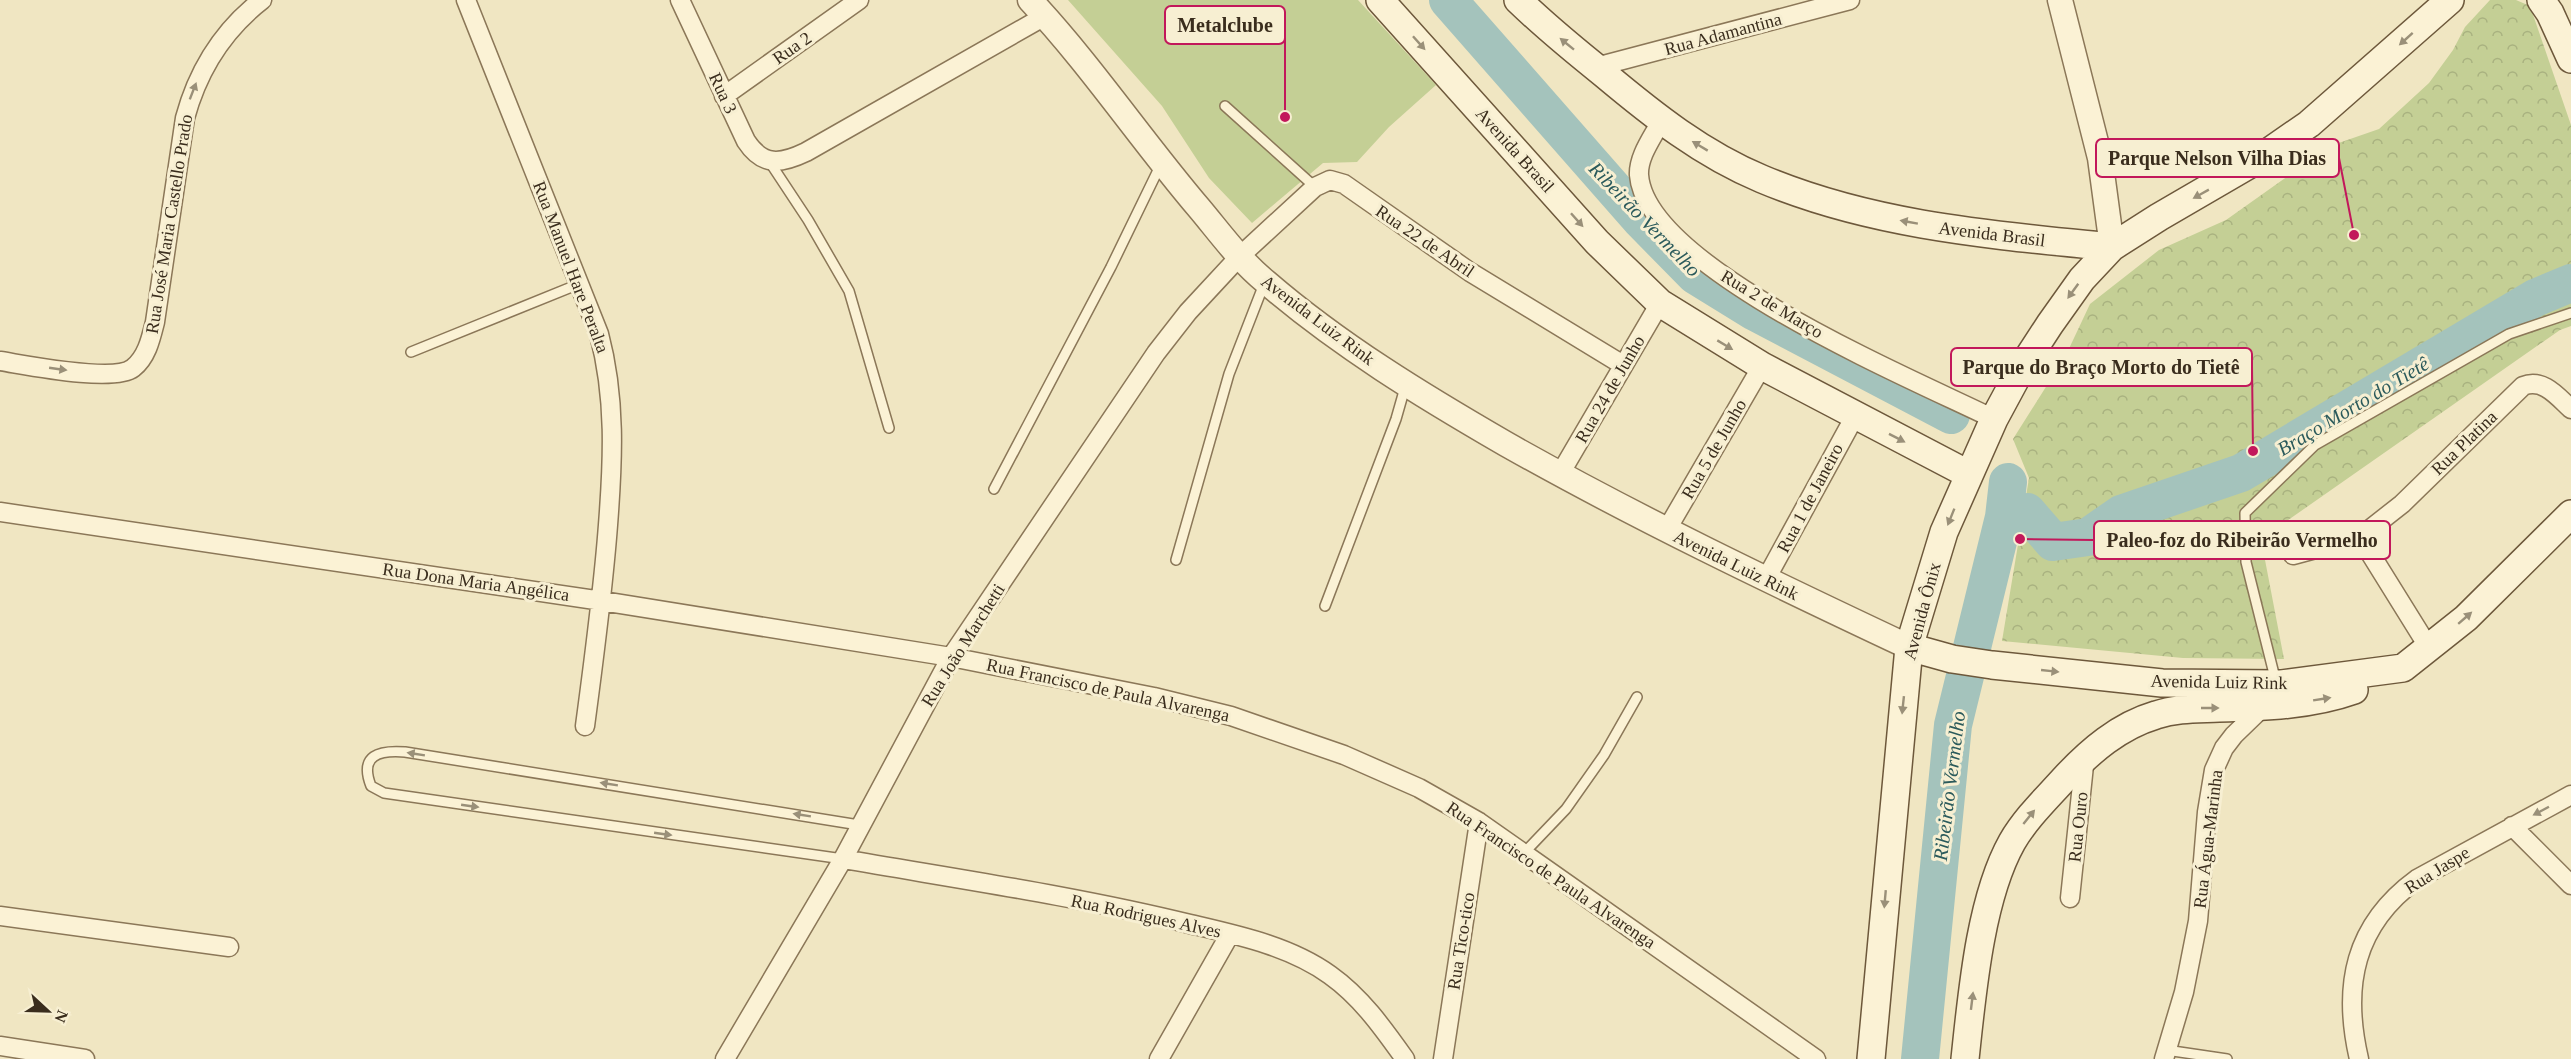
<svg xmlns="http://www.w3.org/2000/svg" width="2571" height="1059" font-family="'Times New Roman',serif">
<defs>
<pattern id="park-crowns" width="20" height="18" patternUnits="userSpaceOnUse" patternTransform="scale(1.5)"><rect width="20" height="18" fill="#c4cf95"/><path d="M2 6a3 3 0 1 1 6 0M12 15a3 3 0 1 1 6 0" fill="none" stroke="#a9b280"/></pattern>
</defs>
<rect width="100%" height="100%" fill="#f0e6c2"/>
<path fill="#c4cf95" d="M1068 0H1358L1436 85 1389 127 1357 162 1323 163 1252 223 1209 178 1162 106Z"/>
<path fill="url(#park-crowns)" d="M2490 0H2516L2530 6 2571 125V326L2560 330 2261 539 2284 659 2183 658 2002 641 2029 478 2013 439 2066 355 2090 304 2159 250 2226 220 2330 146 2379 129 2429 83 2453 50 2465 27Z"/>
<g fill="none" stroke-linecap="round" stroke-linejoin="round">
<path stroke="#a4c3bc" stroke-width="38" d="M1448 0 1641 220 1695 275 1755 312 1951 415
M2004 517 2027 512 2053 542 2088 537 2121 514 2241 473 2535 298 2571 283
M1920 1059 1953 725 2004 517 2008 482"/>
<defs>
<path id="service" d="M1225 106 1315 187
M769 161 808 220 849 291 889 428
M411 352 579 284
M994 489 1111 267 1161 164
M1176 560 1229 374 1264 284
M1325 606 1396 419 1406 384
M2276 682 2246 562 2245 513 2315 445 2509 334 2571 313
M1524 853 1566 809 1604 755 1637 697
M843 859 384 793 371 786C359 755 379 750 405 752L859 825
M2166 1050 2227 1059"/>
<path id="minor" d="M466 0 599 334C616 398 613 460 608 525 603 592 594 659 585 726
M680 0 746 141C763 167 781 164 806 152L1045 16
M1596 67 1850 0
M724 96 859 0
M1661 121C1653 137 1638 156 1639 175 1646 268 1915 380 1994 419
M0 361C26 365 114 383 133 368 147 357 151 338 155 322L185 118C198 70 222 31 262 0
M1560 474 1660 303
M0 512 602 601 951 657 1154 697 1231 716 1344 755 1419 788 1479 822 1816 1059
M1666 531 1762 366
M2360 537 2429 648
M2293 555 2360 537 2402 504 2523 386C2543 378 2557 396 2571 409
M1766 579 1855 416
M2512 826 2571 885
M843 859C958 879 1076 896 1190 924 1237 935 1290 946 1330 975 1361 997 1383 1028 1405 1059
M2070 898 2085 756
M0 916 229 947
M0 1046 85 1059
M725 1059 843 859 951 657 1156 353 1188 312 1239 257 1315 187 1330 180 1344 184 1470 272 1623 365
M1159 1059 1230 934
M1443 1059 1479 822
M2164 1059 2184 992 2198 921 2207 812 2214 770 2224 748 2234 735 2264 706
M2359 1059C2342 986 2354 925 2417 879L2571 795"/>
<path id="tertiary" d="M1030 0C1091 65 1141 140 1199 208 1220 233 1240 261 1266 282 1339 345 1423 396 1506 444 1637 518 1773 583 1909 647
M2060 0 2100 158 2112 247"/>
<path id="secondary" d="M1380 0 1597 242 1660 303 1762 366 1968 474
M1518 0C1545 26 1574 50 1604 74 1653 115 1702 154 1762 179 1874 226 1993 235 2112 247
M2541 0 2550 13 2571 59
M1909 647 1952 659 1992 665 2162 683 2281 684 2403 668 2466 618 2571 514
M1871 1059 1909 647 1944 532 1994 419 2022 367 2050 324 2082 279 2112 247 2159 217 2257 160 2309 124 2450 0
M1965 1059C1972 994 1980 899 2012 842 2026 818 2046 799 2064 779 2090 751 2119 726 2156 715 2177 708 2198 709 2219 708 2264 707 2312 705 2354 690"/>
</defs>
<use href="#service" stroke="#8b7758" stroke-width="12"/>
<use href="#minor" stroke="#8b7758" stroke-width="21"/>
<use href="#tertiary" stroke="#8b7758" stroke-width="27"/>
<use href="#secondary" stroke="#6d583b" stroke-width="30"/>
<use href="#service" stroke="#fbf2d5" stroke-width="9"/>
<use href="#minor" stroke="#fbf2d5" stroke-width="18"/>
<use href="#tertiary" stroke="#fbf2d5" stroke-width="24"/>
<use href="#secondary" stroke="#fbf2d5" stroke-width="27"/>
</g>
<defs><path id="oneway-solid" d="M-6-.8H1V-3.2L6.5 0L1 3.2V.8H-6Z" transform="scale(1.5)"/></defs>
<g fill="#9a9079">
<use href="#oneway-solid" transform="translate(2406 39) rotate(138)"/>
<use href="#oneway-solid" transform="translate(1419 43) rotate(48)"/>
<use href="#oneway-solid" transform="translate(1567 44) rotate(-141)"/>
<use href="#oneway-solid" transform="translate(193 91) rotate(-69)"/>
<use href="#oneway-solid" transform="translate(1700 146) rotate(-149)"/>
<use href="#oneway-solid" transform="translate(2201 194) rotate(151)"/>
<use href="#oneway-solid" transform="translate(1577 220) rotate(48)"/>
<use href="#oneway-solid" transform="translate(1909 222) rotate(-170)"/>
<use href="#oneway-solid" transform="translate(2073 291) rotate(126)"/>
<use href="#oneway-solid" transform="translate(1725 345) rotate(31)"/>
<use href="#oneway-solid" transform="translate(58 369) rotate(8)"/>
<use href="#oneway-solid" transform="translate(1897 438) rotate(27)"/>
<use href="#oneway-solid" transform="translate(1951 517) rotate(112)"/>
<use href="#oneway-solid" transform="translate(2465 618) rotate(-41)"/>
<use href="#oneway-solid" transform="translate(2050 671) rotate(6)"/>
<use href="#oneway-solid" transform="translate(2322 699) rotate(-9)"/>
<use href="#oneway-solid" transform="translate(1903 705) rotate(96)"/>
<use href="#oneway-solid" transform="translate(2210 708)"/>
<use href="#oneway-solid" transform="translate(416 754) rotate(-171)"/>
<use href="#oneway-solid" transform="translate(609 784) rotate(-171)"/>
<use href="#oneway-solid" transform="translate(470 806) rotate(8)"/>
<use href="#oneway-solid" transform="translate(2541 811) rotate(152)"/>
<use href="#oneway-solid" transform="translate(802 815) rotate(-171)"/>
<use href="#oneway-solid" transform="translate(2029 817) rotate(-51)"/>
<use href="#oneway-solid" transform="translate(663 834) rotate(8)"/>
<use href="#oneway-solid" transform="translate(1885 899) rotate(95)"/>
<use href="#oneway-solid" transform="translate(1972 1001) rotate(-83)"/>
</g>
<g text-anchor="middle" stroke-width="6" stroke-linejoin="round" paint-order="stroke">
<g font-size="18" fill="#3a2d1d" stroke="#f7efd2">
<text transform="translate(1723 34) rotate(-15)" y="6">Rua Adamantina</text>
<text transform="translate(792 48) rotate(-35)" y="6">Rua 2</text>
<text transform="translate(723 93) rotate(65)" y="6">Rua 3</text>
<text transform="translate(1515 150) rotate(48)" y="6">Avenida Brasil</text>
<text transform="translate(169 224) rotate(-81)" y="6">Rua José Maria Castello Prado</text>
<text transform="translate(1992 234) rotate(7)" y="6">Avenida Brasil</text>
<text transform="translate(1425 241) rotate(34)" y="6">Rua 22 de Abril</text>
<text transform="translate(571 267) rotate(69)" y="6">Rua Manuel Hare Peralta</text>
<text transform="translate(1772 304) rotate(31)" y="6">Rua 2 de Março</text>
<text transform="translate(1318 320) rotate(37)" y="6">Avenida Luiz Rink</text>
<text transform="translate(1610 389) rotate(-60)" y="6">Rua 24 de Junho</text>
<text transform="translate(2464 443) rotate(-44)" y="6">Rua Platina</text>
<text transform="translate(1714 449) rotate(-60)" y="6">Rua 5 de Junho</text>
<text transform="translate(1810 498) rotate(-62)" y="6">Rua 1 de Janeiro</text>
<text transform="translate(1736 565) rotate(26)" y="6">Avenida Luiz Rink</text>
<text transform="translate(476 582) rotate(8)" y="6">Rua Dona Maria Angélica</text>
<text transform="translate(1922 611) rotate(-75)" y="6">Avenida Ônix</text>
<text transform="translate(963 645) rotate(-58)" y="6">Rua João Marchetti</text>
<text transform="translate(2219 682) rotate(1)" y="6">Avenida Luiz Rink</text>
<text transform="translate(1108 690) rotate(12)" y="6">Rua Francisco de Paula Alvarenga</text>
<text transform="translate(2078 827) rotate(-84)" y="6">Rua Ouro</text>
<text transform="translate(2208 839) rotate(-83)" y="6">Rua Água-Marinha</text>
<text transform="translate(2437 870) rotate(-32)" y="6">Rua Jaspe</text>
<text transform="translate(1551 875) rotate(34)" y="6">Rua Francisco de Paula Alvarenga</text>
<text transform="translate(1146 916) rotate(12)" y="6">Rua Rodrigues Alves</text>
<text transform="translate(1461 941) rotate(-81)" y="6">Rua Tico-tico</text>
</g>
<g font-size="20" font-style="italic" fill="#2b5a5b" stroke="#f7efd2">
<text transform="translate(1645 219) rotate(46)" y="7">Ribeirão Vermelho</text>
<text transform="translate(2353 406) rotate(-31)" y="7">Braço Morto do Tietê</text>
<text transform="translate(1949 786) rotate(-83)" y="7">Ribeirão Vermelho</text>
</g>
</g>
<path fill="none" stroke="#c2185b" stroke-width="2" d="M1285 117L1285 25M2354 235L2339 158M2253 451L2252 367M2020 539L2094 540"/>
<g fill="#c2185b" stroke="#f7efd2" stroke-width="2">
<circle cx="1285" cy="117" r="6"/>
<circle cx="2354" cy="235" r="6"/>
<circle cx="2253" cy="451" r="6"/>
<circle cx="2020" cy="539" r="6"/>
</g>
<g fill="#f7efd2" stroke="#c2185b" stroke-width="2">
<rect x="1165" y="6" width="120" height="38" rx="6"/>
<rect x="2096" y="139" width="243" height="38" rx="6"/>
<rect x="1951" y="348" width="301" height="38" rx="6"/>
<rect x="2094" y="521" width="296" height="38" rx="6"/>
</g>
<g font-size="20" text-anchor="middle" font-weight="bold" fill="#3a2d1d">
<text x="1225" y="32">Metalclube</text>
<text x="2217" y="165">Parque Nelson Vilha Dias</text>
<text x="2101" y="374">Parque do Braço Morto do Tietê</text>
<text x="2242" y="547">Paleo-foz do Ribeirão Vermelho</text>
</g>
<g transform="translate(48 1011) rotate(112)" stroke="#f7efd2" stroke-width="4.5" paint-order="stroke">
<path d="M0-4.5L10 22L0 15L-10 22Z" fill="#3a2d1d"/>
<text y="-9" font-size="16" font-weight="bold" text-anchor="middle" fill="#3a2d1d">N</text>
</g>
</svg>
